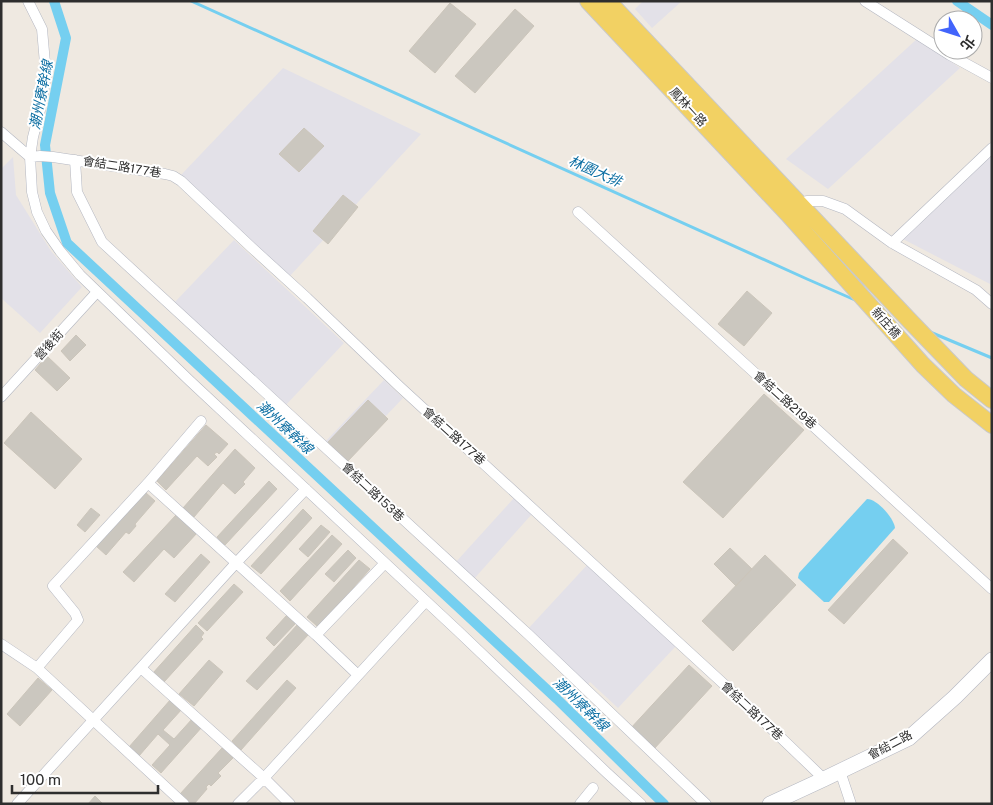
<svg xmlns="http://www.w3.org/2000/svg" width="993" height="805" font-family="'Public Sans','Noto Sans TC',sans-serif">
<rect width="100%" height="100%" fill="#efe9e1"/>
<path fill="#e3e1e8" d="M643 1H682L652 28 635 9Z
M918 38 960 68 828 189 786 159Z
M283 68 421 134 289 277 181 175Z
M992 147V285L897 236Z
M13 157 16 195 51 251 82 287 40 333 1 298V169Z
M234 240 344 343 285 406 175 302Z
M384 380 403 398 343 461 324 443Z
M514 498 532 514 473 580 455 563Z
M588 564 676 646 618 708 590 682 586 687 526 631Z"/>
<path fill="#75cff0" d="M867 499C877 499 894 518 895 528L829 602H824L798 578 799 573Z"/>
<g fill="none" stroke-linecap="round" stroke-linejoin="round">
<path stroke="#75cff0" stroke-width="3" d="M191 1 807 279 855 300
M930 332 992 358"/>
<path stroke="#75cff0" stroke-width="10" d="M54 1 66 38 45 145 50 193 67 243 557 699 664 804
M957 1 992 25"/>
</g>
<path fill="#cbc7bf" stroke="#cbc5ba" d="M450 3 476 24 435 73 409 51Z
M515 9 534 26 475 93 455 76Z
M304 128 324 146 299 172 279 154Z
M343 195 358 207 328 244 313 231Z
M747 291 772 313 744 346 718 324Z
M76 335 86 345 70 361 61 351Z
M47 356 70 378 57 391 35 370Z
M764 394 804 430 723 518 683 482Z
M368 400 388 419 347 462 327 443Z
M31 412 82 459 55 489 4 443Z
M206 425 228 444 219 454 217 452 214 454 217 457 208 466 197 456 166 490 157 481Z
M235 449 255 468 243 482 245 484 235 494 223 483 194 517 183 508Z
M269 481 277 489 225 545 217 537Z
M145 492 155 501 135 524 136 526 129 534 126 532 106 555 96 546Z
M91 508 100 515 85 532 77 525Z
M303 509 312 518 261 574 251 566Z
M176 515 197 533 174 558 164 549 134 582 123 572Z
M321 525 330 532 308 557 299 549Z
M332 535 342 544 290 601 280 591Z
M893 539 908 553 844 624 828 610Z
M730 548 752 569 736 586 714 564Z
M348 550 356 558 334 582 325 574Z
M201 554 210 562 175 602 165 594Z
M765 555 796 585 733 651 702 621Z
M359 560 370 569 318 627 307 617Z
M234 584 243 592 207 631 198 623Z
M287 615 296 623 274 646 266 638Z
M298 624 309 634 257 690 246 681Z
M196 625 204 633 201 637 203 639 164 682 153 673Z
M209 660 223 672 194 706 179 694Z
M689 665 712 686 653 750 630 729Z
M38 678 52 690 20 726 7 714Z
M287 680 296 688 241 750 232 741Z
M171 699 182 709 163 730 174 739 193 718 202 727 161 773 152 765 170 745 158 734 139 756 129 747Z
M222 748 233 758 218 773 221 776 211 786 209 784 206 787 207 789 194 804H191L180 794Z
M95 796 103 804H88Z"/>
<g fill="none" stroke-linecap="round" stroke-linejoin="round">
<defs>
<path id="street" d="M28 1 42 29 46 75 40 110 33 137 30 157 32 192 37 212 46 231 60 251 80 275 190 381 458 631 607 773 641 804
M865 1 950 55 992 78
M1 132 30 157 40 156 53 157 165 174 173 176 181 181 251 247 307 298 400 387 751 709 824 779
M75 160 77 192 102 242 529 635 706 804
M799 204 807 201H823L845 209 892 243 976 290 992 304
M578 212 992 589
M892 243 992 148
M1 397 97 292
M148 483 316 635 358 675
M316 635 385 563
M1 644 37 668
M141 668 264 778 290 804
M840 771 851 804
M17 804 236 563 306 489
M184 804 37 668 78 620 75 613 53 586 148 483 201 421
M238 804 264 778 426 601
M580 804 593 788"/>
<path id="secondary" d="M770 804 824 779 909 738 955 697 992 660"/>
<path id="primary" d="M588 1 787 213 923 365 954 395 992 425
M608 1 910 321 966 379 992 400"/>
</defs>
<use href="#street" stroke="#b4b7c1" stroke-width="11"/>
<use href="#secondary" stroke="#b4b7c1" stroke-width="16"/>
<use href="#primary" stroke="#c9c9c9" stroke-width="18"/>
<use href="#street" stroke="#fff" stroke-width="10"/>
<use href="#secondary" stroke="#fff" stroke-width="15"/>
<use href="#primary" stroke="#f2d163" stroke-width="16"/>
</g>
<g text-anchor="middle" stroke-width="4" stroke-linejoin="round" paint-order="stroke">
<g font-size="12" fill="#2e2e2e" stroke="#fff">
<text transform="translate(688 107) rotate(47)" y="4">鳳林一路</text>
<text transform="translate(122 167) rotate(9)" y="4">會結二路177巷</text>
<text transform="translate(886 323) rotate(48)" y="4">新庄橋</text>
<text transform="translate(49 345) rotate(-48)" y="4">營後街</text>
<text transform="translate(785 400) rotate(42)" y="4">會結二路219巷</text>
<text transform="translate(454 436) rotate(42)" y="4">會結二路177巷</text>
<text transform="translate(373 492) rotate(43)" y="4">會結二路153巷</text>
<text transform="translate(752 711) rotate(43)" y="4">會結二路177巷</text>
<text transform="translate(890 745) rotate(-28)" y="4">會結二路</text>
</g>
<g font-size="14" font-style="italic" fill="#0d6fa3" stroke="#fff">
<text transform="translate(41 95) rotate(-79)" y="5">潮州寮幹線</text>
<text transform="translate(595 171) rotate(24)" y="5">林園大排</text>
<text transform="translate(285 427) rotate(43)" y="5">潮州寮幹線</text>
<text transform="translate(581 704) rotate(44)" y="5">潮州寮幹線</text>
</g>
</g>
<rect width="993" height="805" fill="none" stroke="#2e2e2e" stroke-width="5"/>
<g transform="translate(958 35) rotate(129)"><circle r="24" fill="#ffffff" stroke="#ababab"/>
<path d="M0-4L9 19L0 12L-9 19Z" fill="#4264fb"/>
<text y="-8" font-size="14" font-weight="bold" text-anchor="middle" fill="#2e2e2e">北</text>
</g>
<path d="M12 785v8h146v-8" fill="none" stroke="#2e2e2e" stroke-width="2.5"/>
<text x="20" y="785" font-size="15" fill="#2e2e2e" stroke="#ffffff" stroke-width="4" paint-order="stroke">100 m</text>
</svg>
